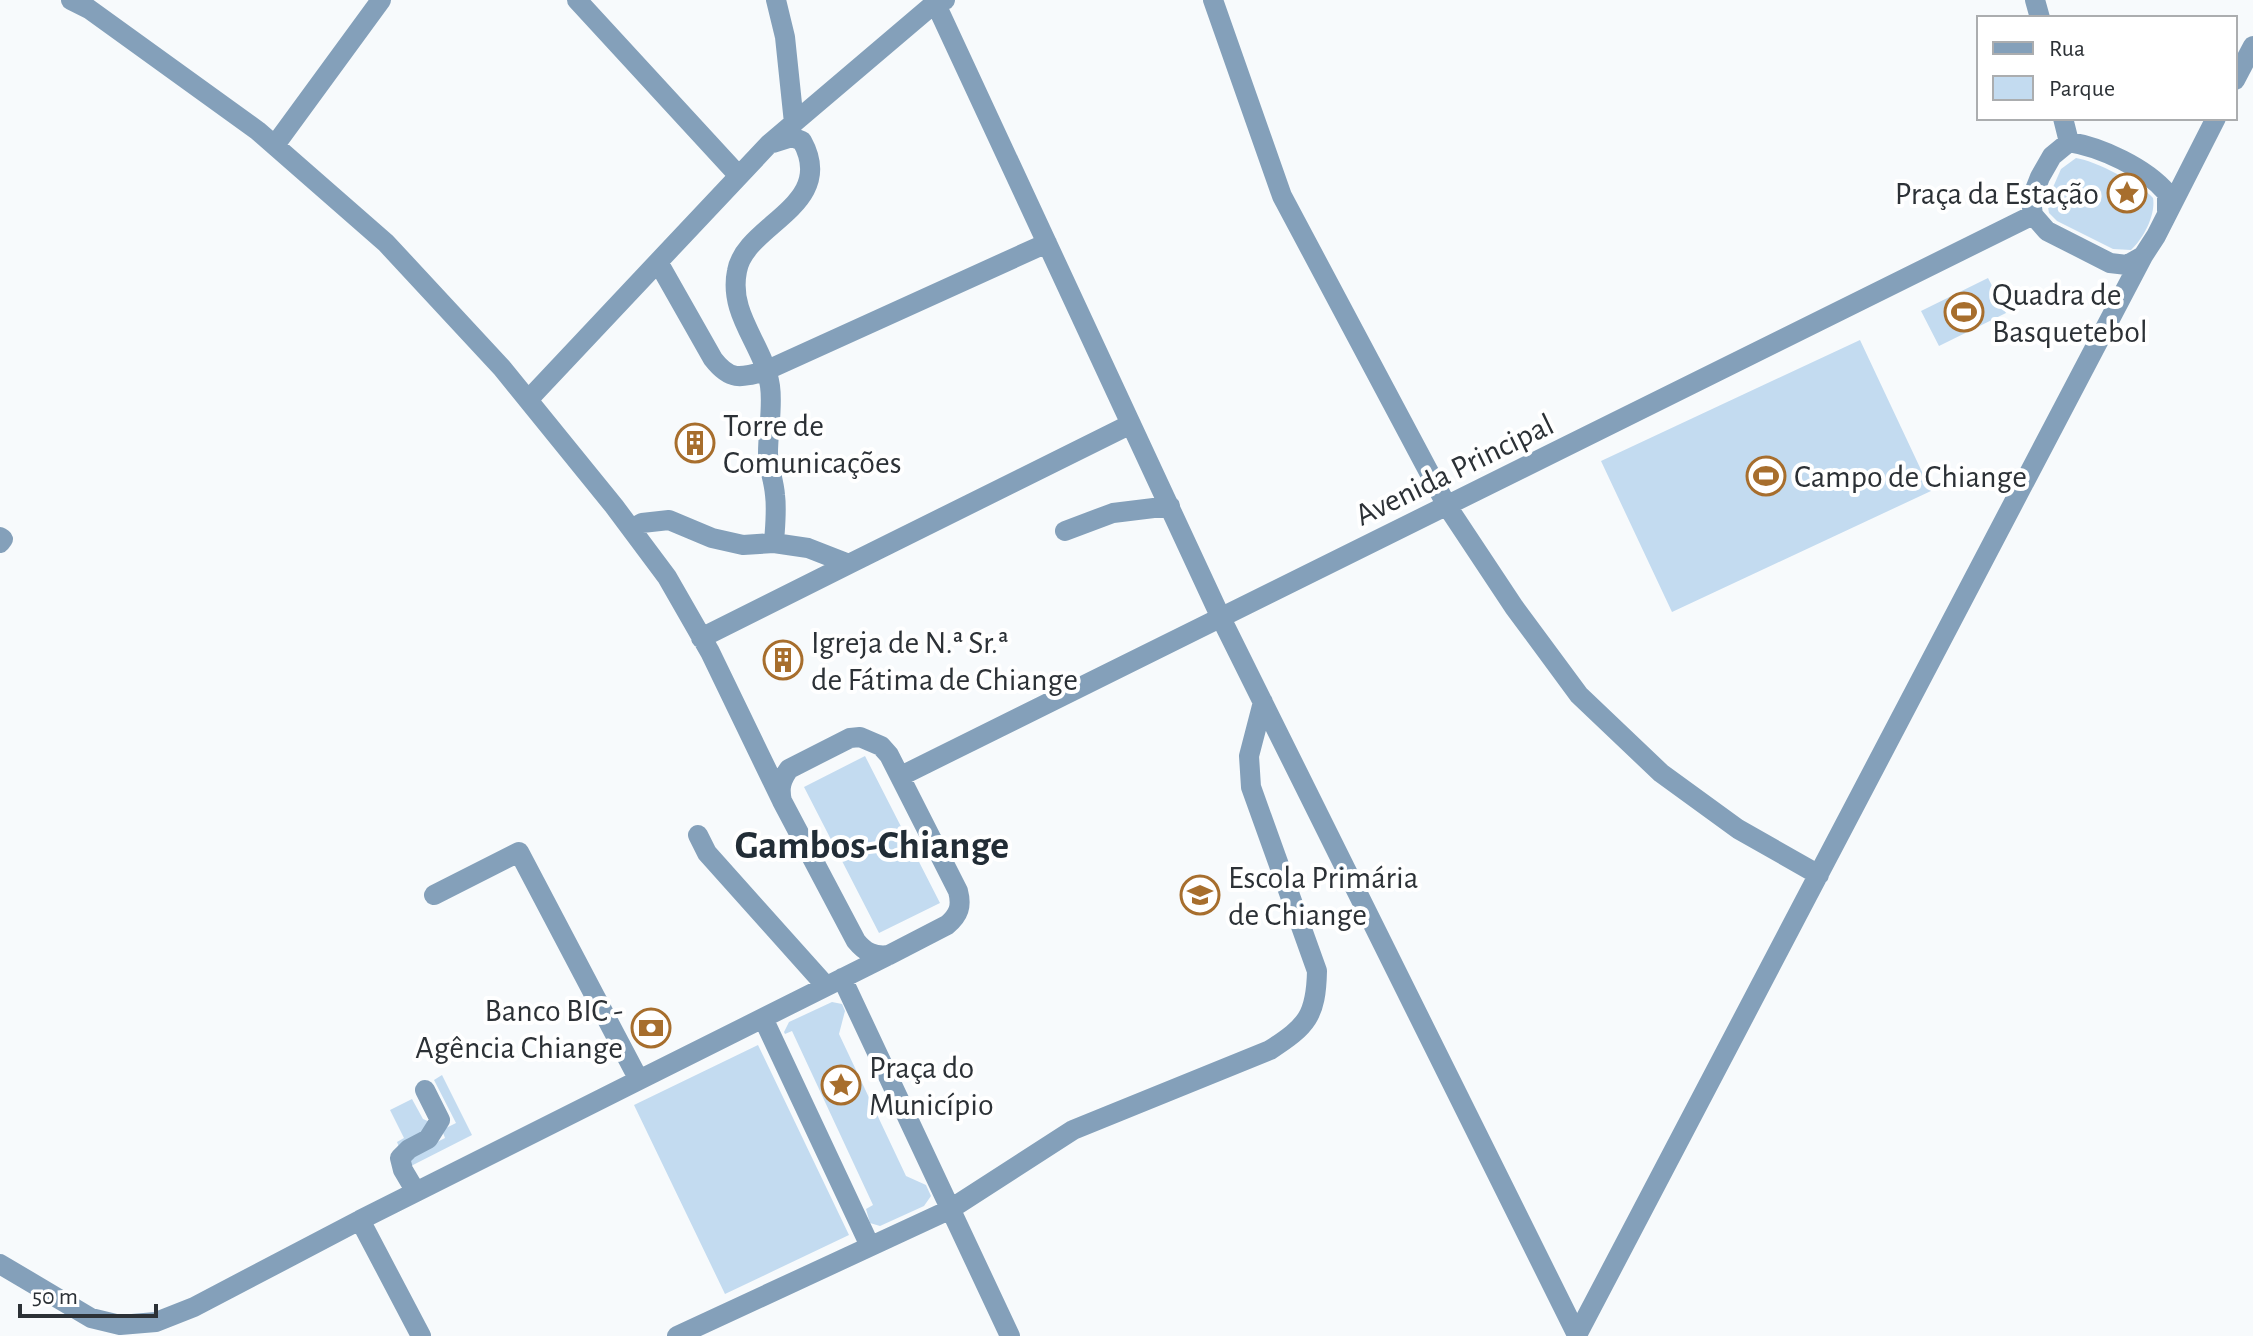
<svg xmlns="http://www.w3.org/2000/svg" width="2253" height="1336" font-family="'Alegreya Sans',sans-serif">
<rect width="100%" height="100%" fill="#f7fafc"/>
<path fill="#c3dbf0" d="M2076 158C2093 160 2143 185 2153 198 2156 215 2143 239 2131 250L2113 249 2057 221 2049 213 2047 201 2061 169Z
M1988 278 2006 313 1939 346 1921 311Z
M1860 340 1931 491 1672 612 1601 461Z
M865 756 940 903 879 933 804 787Z
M832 1002 842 1004 845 1011 839 1034 906 1176 926 1185 931 1196 924 1206 880 1226 870 1223 866 1209 873 1205 792 1031 785 1034 784 1032 789 1022Z
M758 1045 849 1235 725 1294 634 1105Z
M442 1075 472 1135 411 1166V1155L445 1138 442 1130 456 1123 434 1080Z
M412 1099 423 1119 430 1122 423 1135 399 1147 397 1142 404 1138 390 1110Z"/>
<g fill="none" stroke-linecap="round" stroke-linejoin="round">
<path stroke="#84a0ba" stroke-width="20" d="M71 0 89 9 258 131 386 243 502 368 614 506 667 577 710 652 782 801
M577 0 739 176
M776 0 785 37 794 123
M934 0 1221 618 1577 1335 2143 256
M1213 0 1282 196 1447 506 1514 607 1579 695 1661 773 1738 829 1819 875
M2035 0 2040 18
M2235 80 2253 46
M2063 118 2069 142
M773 143 792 137 802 141C838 206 745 224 737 271 728 315 764 345 770 386 773 407 768 431 768 453 768 467 774 480 775 495 777 510 775 527 774 543
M275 145 381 0
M2167 211V193C2146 168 2101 147 2069 142L2052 156 2040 177 2031 200 2033 215 2047 231 2110 263 2127 265 2143 256 2156 236 2216 118
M658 262 713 359C730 381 740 378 765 371L1047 243
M528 400 769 144 935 3 945 0
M631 529 642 523 669 520 712 538 743 545 774 543 808 548 849 564 701 638
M1065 531 1113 513 1170 506
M0 537 3 539 0 543
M849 564 1131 424
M860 737 881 746 889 755 958 891C962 906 959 915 947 925L889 955C874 957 865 952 856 941L782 801C779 788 781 780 789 769L850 738Z
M901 776 2033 215
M698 835 707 853 826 986
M434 895 519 852 639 1080 889 955
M842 978 1010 1336
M763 1018 870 1246
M416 1192 403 1170 400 1158 409 1149 428 1139 440 1120 425 1090
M360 1220 639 1080
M0 1264 91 1318 120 1325 156 1322 194 1307 360 1220 421 1336
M677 1336 949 1210 1073 1130 1270 1050C1307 1026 1316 1016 1317 971L1251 787 1249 756 1263 702"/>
</g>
<defs>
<symbol id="sight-ring" viewBox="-11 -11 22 22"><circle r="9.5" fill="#fff" stroke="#a76e2d" stroke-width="1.5"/><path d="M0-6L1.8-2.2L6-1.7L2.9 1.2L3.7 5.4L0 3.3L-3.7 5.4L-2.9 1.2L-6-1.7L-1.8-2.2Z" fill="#a76e2d"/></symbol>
<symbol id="stadium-ring" viewBox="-11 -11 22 22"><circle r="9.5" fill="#fff" stroke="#a76e2d" stroke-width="1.5"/><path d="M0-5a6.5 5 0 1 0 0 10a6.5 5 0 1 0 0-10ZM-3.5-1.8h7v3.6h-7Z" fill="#a76e2d"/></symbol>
<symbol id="building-ring" viewBox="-11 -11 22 22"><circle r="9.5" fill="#fff" stroke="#a76e2d" stroke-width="1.5"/><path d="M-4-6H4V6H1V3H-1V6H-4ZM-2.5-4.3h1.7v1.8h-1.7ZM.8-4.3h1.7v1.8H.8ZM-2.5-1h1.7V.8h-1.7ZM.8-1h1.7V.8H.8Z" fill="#a76e2d"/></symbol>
<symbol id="school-ring" viewBox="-11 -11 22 22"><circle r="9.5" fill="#fff" stroke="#a76e2d" stroke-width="1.5"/><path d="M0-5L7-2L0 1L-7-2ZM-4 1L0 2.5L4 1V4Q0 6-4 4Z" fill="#a76e2d"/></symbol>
<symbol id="bank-ring" viewBox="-11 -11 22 22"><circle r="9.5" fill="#fff" stroke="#a76e2d" stroke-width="1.5"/><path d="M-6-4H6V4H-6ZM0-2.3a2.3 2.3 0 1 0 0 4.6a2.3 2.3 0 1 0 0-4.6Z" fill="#a76e2d"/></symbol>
</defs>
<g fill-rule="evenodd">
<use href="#sight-ring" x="2105" y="171" width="44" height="44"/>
<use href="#stadium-ring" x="1942" y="290" width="44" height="44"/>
<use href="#building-ring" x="673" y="421" width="44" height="44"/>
<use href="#stadium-ring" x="1744" y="454" width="44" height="44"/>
<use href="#building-ring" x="761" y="638" width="44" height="44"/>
<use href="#school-ring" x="1178" y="873" width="44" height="44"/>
<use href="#bank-ring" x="629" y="1006" width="44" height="44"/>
<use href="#sight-ring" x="819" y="1063" width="44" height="44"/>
</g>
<g text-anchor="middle" stroke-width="8" stroke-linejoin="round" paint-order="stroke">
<g font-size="32" fill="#2c3136" stroke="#fff" text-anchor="start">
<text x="2099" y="204" text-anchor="end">Praça da Estação</text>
<text x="1992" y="305">Quadra de<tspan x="1992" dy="37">Basquetebol</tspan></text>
<text x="723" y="436">Torre de<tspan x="723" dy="37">Comunicações</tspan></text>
<text x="1794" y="487">Campo de Chiange</text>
<text x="811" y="653">Igreja de N.ª Sr.ª<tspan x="811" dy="37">de Fátima de Chiange</tspan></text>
<text x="1228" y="888">Escola Primária<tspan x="1228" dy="37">de Chiange</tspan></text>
<text x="623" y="1021" text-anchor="end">Banco BIC -<tspan x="623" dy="37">Agência Chiange</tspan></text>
<text x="869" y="1078">Praça do<tspan x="869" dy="37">Município</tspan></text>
</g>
<g font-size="32" fill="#2c3136" stroke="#fff">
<text transform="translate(1454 469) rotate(-26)" y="11">Avenida Principal</text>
</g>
<g font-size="40" font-weight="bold" fill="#222d36" stroke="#fff">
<text x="872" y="858">Gambos-Chiange</text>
</g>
</g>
<rect x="1977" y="16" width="260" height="104" fill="#ffffff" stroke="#abadaf" stroke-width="2"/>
<rect x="1993" y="42" width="40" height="12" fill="#84a0ba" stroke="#abadaf" stroke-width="2"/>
<text x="2049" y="56" font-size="24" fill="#2c3136">Rua</text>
<rect x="1993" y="76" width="40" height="24" fill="#c3dbf0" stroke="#abadaf" stroke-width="2"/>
<text x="2049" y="96" font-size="24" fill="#2c3136">Parque</text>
<path d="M20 1304v12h136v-12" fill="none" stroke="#2c3136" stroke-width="4"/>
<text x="32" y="1304" font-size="24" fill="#2c3136" stroke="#ffffff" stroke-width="6" paint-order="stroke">50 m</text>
</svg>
